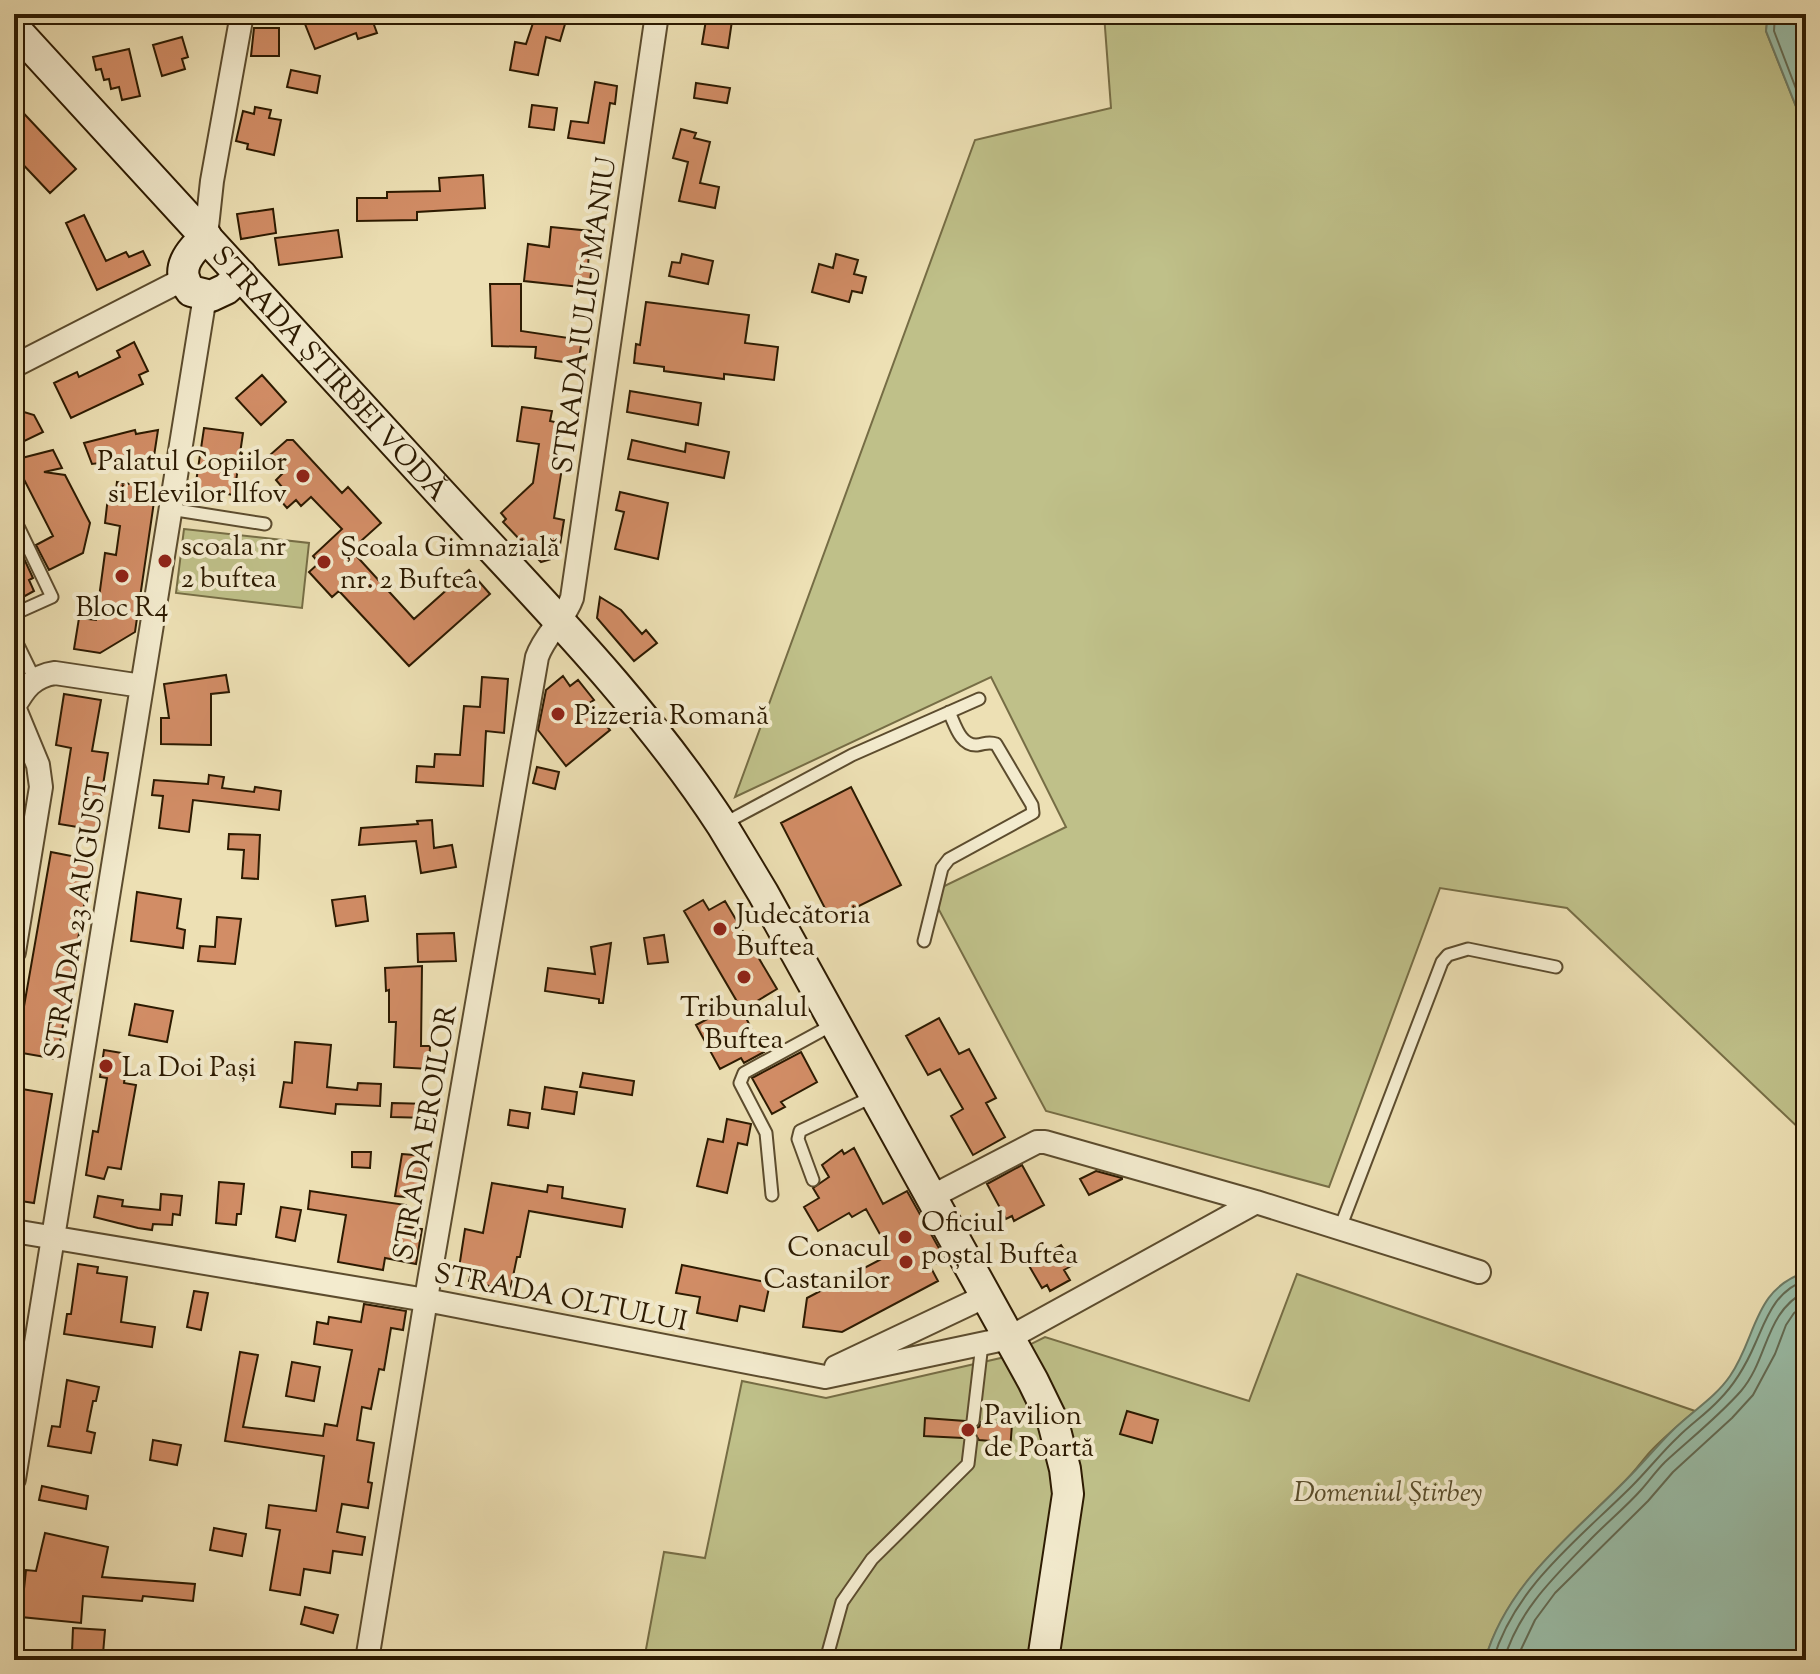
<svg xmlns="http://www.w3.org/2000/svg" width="1820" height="1674" font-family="'Sorts Mill Goudy',serif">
<rect width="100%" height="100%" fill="#ede0b4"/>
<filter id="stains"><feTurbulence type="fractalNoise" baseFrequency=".0025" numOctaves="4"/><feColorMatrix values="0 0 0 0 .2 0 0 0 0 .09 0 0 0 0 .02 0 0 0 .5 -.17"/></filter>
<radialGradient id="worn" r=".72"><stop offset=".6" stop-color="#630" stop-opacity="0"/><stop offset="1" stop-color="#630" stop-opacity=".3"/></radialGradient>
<path fill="#bfc089" stroke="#766d45" stroke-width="2" d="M1104 14H1768L1766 31 1797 109 1806 159V1135L1567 908 1440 888 1329 1187 1046 1111 930 893 1066 827 991 677 735 797 975 140 1111 108Z
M184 529 309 543 302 608 176 593Z
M1297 1274 1695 1411C1680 1424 1664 1437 1650 1452 1642 1461 1635 1471 1626 1480 1572 1535 1508 1583 1485 1660H644L664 1552 705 1558 742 1381 826 1398 1005 1357 1045 1337 1249 1401Z"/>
<path fill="#9abea9" stroke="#6e7c66" stroke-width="2" d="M1768 14H1806V159L1797 109 1766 31Z
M1806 1272V1660H1485C1507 1583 1572 1535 1626 1480 1642 1464 1656 1447 1672 1431 1691 1412 1715 1398 1730 1376 1757 1337 1753 1289 1806 1272Z"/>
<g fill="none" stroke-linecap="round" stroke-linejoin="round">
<path stroke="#636c55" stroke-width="2" d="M1775 14 1774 31 1806 115
M1493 1660C1515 1586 1580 1538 1632 1486 1648 1470 1662 1452 1678 1437 1691 1424 1706 1414 1719 1400 1735 1384 1746 1365 1755 1344 1767 1317 1775 1291 1806 1280
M1504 1660C1518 1611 1554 1577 1588 1542 1605 1524 1625 1508 1641 1490 1649 1481 1656 1471 1665 1462 1690 1439 1718 1417 1741 1391 1769 1358 1764 1313 1806 1291
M1516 1660 1535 1620 1555 1593 1648 1501 1673 1472 1732 1418 1753 1395 1775 1354 1786 1325 1794 1313 1806 1305"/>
</g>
<path fill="#d28d66" stroke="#2c1a01" stroke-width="2" d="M301 14H370L377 33 358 39 356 33 315 49Z
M536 14H568L560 41 546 37 538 75 510 70 515 42 526 44Z
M707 14H733L728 48 702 44Z
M254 28H279V56H251Z
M182 37 188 57 182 59 185 69 162 76 153 45Z
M129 49 140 96 122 100 119 87 111 89 109 79 104 80 101 69 96 70 93 57Z
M291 70 320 76 317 93 287 87Z
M595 82 617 86 615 104 610 103 604 143 568 138 571 121 588 123Z
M696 83 730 88 727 103 694 98Z
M14 103 76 169 50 193 14 155Z
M532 105 557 108 554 130 529 127Z
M255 107 271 110 269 118 281 120 274 155 247 149 248 144 236 141 243 111 254 114Z
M681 129 696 133 694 138 710 142 700 183 719 187 715 208 679 201 688 162 673 158Z
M483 175 485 208 417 212V220L357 221V198H387V192L440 191 439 178Z
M273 209 276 233 241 239 237 214Z
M84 215 106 261 126 252 129 257 143 251 150 265 97 290 66 223Z
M551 227 591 231 588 265 592 266 589 288 524 281 528 244 549 247Z
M338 230 342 257 279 265 275 238Z
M682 254 713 261 708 284 669 276 672 262 680 263Z
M836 254 858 260 854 274 866 277 862 293 852 291 849 302 812 292 819 264 833 268Z
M490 284H521V331L582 340 578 364 535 358 536 347 492 346Z
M646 302 749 315 745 343 778 347 774 380 724 374V379L664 371V367L634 363 636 344 640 345Z
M134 342 148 371 139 375 143 384 71 418 54 383 77 372 79 377 120 357 117 351Z
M262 375 286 402 261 425 236 398Z
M630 391 701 403 698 425 627 412Z
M522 407 552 411 550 421 559 423 553 467 562 468 554 518 564 520 558 557 541 562 503 522 506 519 501 513 533 483 539 444 517 441Z
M14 409 34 415 43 432 14 446Z
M204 428 243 433 234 495 195 489Z
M135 430 136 434 158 430 154 456 92 464 84 443Z
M287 440H293L342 493 348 487 381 523 351 550 414 619 469 570 490 594 409 666 339 591 332 597 309 572 319 563 313 556 342 529 311 497 301 506 296 500 287 508 275 494 282 487 276 480 285 471 270 455Z
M632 440 685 452 686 443 729 452 724 478 628 459Z
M53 450 62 468 44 472 65 475 90 523 83 553 49 570 36 545 53 536 14 460Z
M117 482 156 488 135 632 100 653 74 649 79 618 96 620 105 553 116 555 120 526 105 523 108 497 115 498Z
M620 492 668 503 658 559 615 549 624 512 616 510Z
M14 552 15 555 21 552 33 578 29 580 34 591 14 602Z
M600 597 621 610 642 634 646 630 657 643 634 661 597 618Z
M226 675 229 692 211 694V745L161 744V718H169L164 684Z
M563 676 570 686 578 680 594 700 588 704 610 730 566 766 538 730 546 690Z
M482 677 508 679 504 733 486 731 483 786 416 782 417 766 434 767 435 754 460 755 464 706 480 707Z
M64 694 101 700 92 751 108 753 96 830 59 824 71 748 56 745Z
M537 767 559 772 555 789 533 783Z
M209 775 224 777 222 788 254 792 255 787 281 791 279 810 193 800 189 832 159 828 163 796 152 795 154 780 208 784Z
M851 787 901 885 831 920 781 823Z
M432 820 434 848 452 845 456 867 421 873 416 841 359 845 361 828 418 824 417 821Z
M229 834 260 835 258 879 242 878 244 850 228 849Z
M51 852 92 860 57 1059 16 1052Z
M137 892 181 899 177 928 185 930 183 948 131 941Z
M365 896 368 921 336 926 332 900Z
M703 900 709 910 725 901 777 989 742 1010 684 911Z
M217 917 241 919 235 964 198 961 200 946 215 947Z
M454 933 456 961 418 962 417 934Z
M664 935 668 962 648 964 644 938Z
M611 943 603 1003H599V999L545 991 548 968 595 974 591 947Z
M422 966 421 1046H430L429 1069 394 1067 396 1022H389V990L386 991 385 968Z
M738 1003 764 1052 744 1063 741 1058 720 1069 696 1025Z
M135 1004 173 1011 167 1042 129 1035Z
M939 1018 959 1054 969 1049 996 1098 986 1103 1005 1137 973 1155 951 1116 963 1109 940 1069 928 1075 906 1036Z
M295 1042 331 1045 327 1087 357 1090 358 1083 381 1084 380 1106 336 1104 335 1114 280 1107 284 1082 292 1083Z
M104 1050 128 1054 124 1083 136 1085 121 1169 108 1167 104 1179 86 1175 93 1131 98 1132 107 1078 100 1077Z
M801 1052 817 1082 781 1102 785 1107 772 1114 752 1078Z
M583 1073 634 1081 632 1095 580 1087Z
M545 1087 577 1092 574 1114 542 1109Z
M16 1088 52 1094 34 1203 14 1200V1103Z
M392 1103 429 1104V1118L391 1117Z
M510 1110 530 1113 528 1128 508 1125Z
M727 1119 751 1124 747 1145 738 1143 727 1193 697 1186 708 1139 723 1142Z
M854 1148 883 1204 907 1191 945 1259 930 1266 938 1281 842 1332 803 1327 807 1298 891 1254 866 1209 852 1217 849 1213 818 1231 804 1207 819 1198 813 1188 829 1177 822 1165 842 1150 844 1154Z
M352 1152H371L370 1168 352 1167Z
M402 1154 426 1156 424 1173 421 1172 418 1198 395 1196Z
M1022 1165 1044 1205 1014 1221 1012 1216 1006 1219 987 1184Z
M1096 1171 1122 1178V1179L1089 1195 1080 1179Z
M219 1182 244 1184 241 1214H237L236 1225 216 1223Z
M492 1183 547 1192 548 1185 563 1187 562 1198 625 1209 622 1227 529 1211 520 1257H517L510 1291 469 1281 472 1271 459 1268 465 1229 483 1233Z
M310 1191 406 1205 403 1226 422 1229 416 1264 385 1258 383 1270 338 1262 346 1215 308 1209Z
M161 1194 182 1196 180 1215 173 1214 172 1225 153 1224 152 1230 138 1228 94 1217 98 1196 123 1200 122 1206 160 1210Z
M281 1207 301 1210 295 1241 276 1237Z
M1061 1245 1073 1265 1064 1270 1070 1280 1050 1291 1047 1285 1042 1288 1028 1264Z
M78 1264 98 1267 97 1273 127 1277 121 1322 155 1327 152 1347 64 1334 67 1314H71Z
M682 1265 770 1283 764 1311 740 1306 737 1321 697 1313 700 1297 676 1293Z
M194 1291 208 1293 201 1330 187 1327Z
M364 1304 406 1311 403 1330 391 1328 384 1370 379 1369 371 1409 362 1407 357 1440 374 1443 368 1482 372 1483 368 1508 342 1504 337 1532 365 1537 362 1555 333 1551 330 1573 304 1569 300 1595 270 1590 280 1530 266 1528 269 1505 316 1511 324 1456 225 1441 240 1352 258 1355 243 1427 323 1436 325 1424 337 1426 352 1350 314 1344 317 1322 328 1324 329 1317 361 1322Z
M292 1362 320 1367 314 1401 286 1396Z
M67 1380 99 1387 96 1401H93L87 1431 95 1433 91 1453 48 1446 52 1426 60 1427Z
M1127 1411 1158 1420 1152 1443 1120 1434Z
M925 1418 965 1421 967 1427 973 1429 979 1427 981 1422 1012 1424 1010 1451 989 1449 990 1441 979 1440 973 1431 967 1432 963 1438 924 1436Z
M153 1440 181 1445 177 1465 150 1460Z
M42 1486 88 1496 86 1509 39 1500Z
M214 1528 246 1534 242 1556 210 1550Z
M45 1533 108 1547 102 1577 195 1584 193 1601 143 1596 142 1601 83 1596 81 1623 21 1617 26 1570 36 1571Z
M305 1607 338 1615 333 1633 301 1624Z
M73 1628 105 1630 103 1654 72 1652Z"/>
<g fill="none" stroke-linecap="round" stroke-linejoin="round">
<defs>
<path id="lane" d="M170 509 265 524
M14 518 52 597 14 614
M14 637 35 680
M725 823 852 755 979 699
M924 941 942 868 949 859 1033 813 1032 805 996 744C988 741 985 744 977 745 960 746 955 724 949 712
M813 1180 798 1139 800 1131 874 1096
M772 1195 766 1133 740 1083 744 1073 834 1024
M1340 1228 1442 962 1448 955 1468 949 1556 967
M973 1421 982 1344
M826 1660 842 1602 872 1559 968 1464 971 1439"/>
<path id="street" d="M206 236 212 181 242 14
M14 366 184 279
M14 707C24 689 33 676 55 673L142 686
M14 952 41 787 38 765 14 707
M931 1197 1037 1142H1045L1256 1202 1479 1272
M14 1231 426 1300 825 1377 1009 1338 1256 1202
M836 1367 986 1296
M14 1479 205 296
M367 1660 429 1281 537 657C545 634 564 621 572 598L657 14"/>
<g id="secondary">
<path id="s1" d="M14 28C155 181 296 334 436 488 535 596 642 702 722 825L763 893 1033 1381 1053 1422 1065 1469 1068 1494 1043 1660"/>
<path d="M206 236C190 252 173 269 191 291L211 296 226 289 241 275"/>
</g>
</defs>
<use href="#lane" stroke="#5c4c2e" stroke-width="15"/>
<use href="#street" stroke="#5c4c2e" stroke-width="26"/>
<use href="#secondary" stroke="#2c1a01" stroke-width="34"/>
<use href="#lane" stroke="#f3ebce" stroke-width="11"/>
<use href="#street" stroke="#f3ebce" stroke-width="22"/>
<use href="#secondary" stroke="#f3ebce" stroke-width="30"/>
</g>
<g fill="#8f2418" stroke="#f3ebce" stroke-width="3">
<circle cx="303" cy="476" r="8"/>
<circle cx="165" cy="561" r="8"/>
<circle cx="324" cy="562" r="8"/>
<circle cx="122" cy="576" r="8"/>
<circle cx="558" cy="714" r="8"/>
<circle cx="720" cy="929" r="8"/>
<circle cx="744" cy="977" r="8"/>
<circle cx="106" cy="1066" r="8"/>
<circle cx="905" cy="1237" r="8"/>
<circle cx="906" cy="1262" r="8"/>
<circle cx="968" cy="1430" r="8"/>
</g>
<g text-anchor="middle" stroke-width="8" stroke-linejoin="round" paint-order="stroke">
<g font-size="28" fill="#2c1a01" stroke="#f3ebce">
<text transform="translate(583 315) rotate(-82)" y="10">STRADA IULIU MANIU</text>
<text dy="10" stroke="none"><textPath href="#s1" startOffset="468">STRADA ȘTIRBEI VODĂ</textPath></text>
<text transform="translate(75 918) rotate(-81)" y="10">STRADA 23 AUGUST</text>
<text transform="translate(424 1132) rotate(-80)" y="10">STRADA EROILOR</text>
<text transform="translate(561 1296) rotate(11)" y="10">STRADA OLTULUI</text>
</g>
<g font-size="28" fill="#2c1a01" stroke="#f3ebce" text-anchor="start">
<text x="287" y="470" text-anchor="end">Palatul Copiilor<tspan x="287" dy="32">si Elevilor Ilfov</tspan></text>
<text x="181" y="555">scoala nr<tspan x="181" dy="32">2 buftea</tspan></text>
<text x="340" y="556">Școala Gimnazială<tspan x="340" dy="32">nr. 2 Buftea</tspan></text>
<text x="122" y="616" text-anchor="middle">Bloc R4</text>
<text x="574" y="724">Pizzeria Romană</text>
<text x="736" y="923">Judecătoria<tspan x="736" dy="32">Buftea</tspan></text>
<text x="744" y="1016" text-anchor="middle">Tribunalul<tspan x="744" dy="32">Buftea</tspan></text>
<text x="122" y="1076">La Doi Pași</text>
<text x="921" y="1231">Oficiul<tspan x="921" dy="32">poștal Buftea</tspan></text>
<text x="890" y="1256" text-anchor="end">Conacul<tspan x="890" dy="32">Castanilor</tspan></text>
<text x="984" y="1424">Pavilion<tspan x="984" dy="32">de Poartă</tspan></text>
</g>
<g font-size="28" font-style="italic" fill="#584c2a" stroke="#f3ebce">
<text x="1388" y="1501">Domeniul Știrbey</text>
</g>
</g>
<rect width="1820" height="1674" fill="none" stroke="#ede0b4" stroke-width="48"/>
<rect x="16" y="16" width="1788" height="1642" fill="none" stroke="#2c1a01" stroke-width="4"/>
<rect x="24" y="24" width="1772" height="1626" fill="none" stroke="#2c1a01" stroke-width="2"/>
<rect width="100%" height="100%" filter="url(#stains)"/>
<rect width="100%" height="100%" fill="url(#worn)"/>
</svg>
